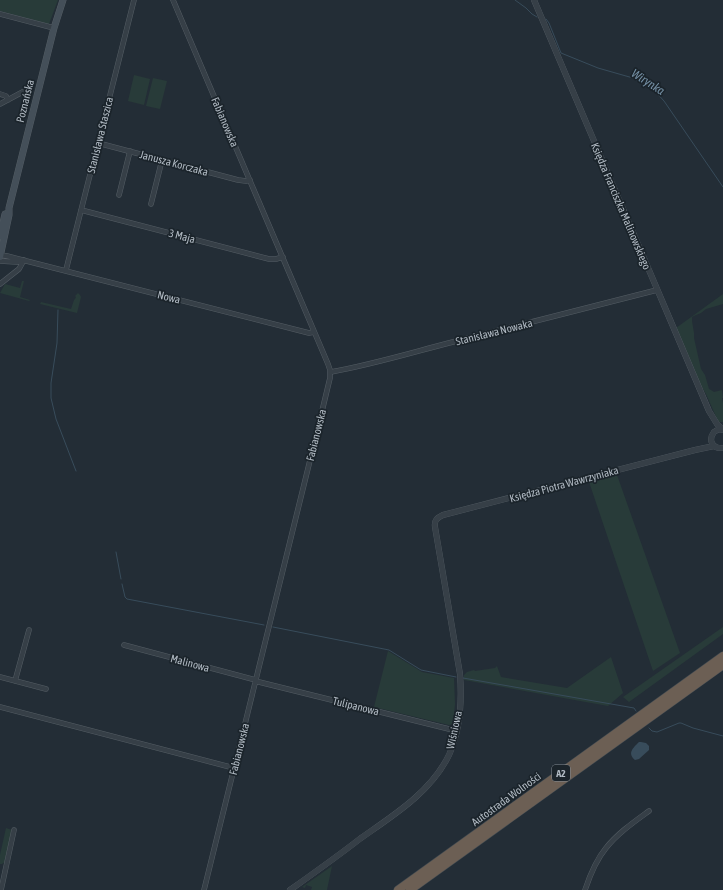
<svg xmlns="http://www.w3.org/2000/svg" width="723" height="890" font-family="'Asap Condensed',sans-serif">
<rect width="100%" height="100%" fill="#232d36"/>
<path fill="#283b39" d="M0 0H58L49 24 0 11Z
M134 75 150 79 144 105 128 101Z
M153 78 167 81 160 109 146 106Z
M22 281H24L20 297 30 300 29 301 0 293 5 284 20 288Z
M78 293 80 295 81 297 77 313 40 304 41 302 71 309 74 300 75 299 76 297 75 296Z
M723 294V304L706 309 701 313 696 315 692 317V321L694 333V338L701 369 705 375 709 389 711 390 714 392 722 390 723 398H722L723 403V422H719L718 421 706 394 700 384 676 328Z
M617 475 680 653 653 671 589 482Z
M723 627V634L629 702 623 697Z
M388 651 422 672 454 678 455 704 453 724 449 725 374 707Z
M611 657 623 693 608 706 464 680V675L467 672 474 670 475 671 495 668 497 666 501 677 567 688Z
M6 828 12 830 5 862 2 864H0V855Z
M332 866 327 890H311L312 887 306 885 305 888 302 887Z"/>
<path fill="#384c5b" d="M639 742H641L646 743 649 746V750L639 759 635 760C627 753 633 748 639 742Z"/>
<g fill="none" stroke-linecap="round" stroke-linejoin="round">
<path stroke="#384c5b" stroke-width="1" d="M515 0 526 8 532 14 537 17
M546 19 549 23 561 53 598 68 633 78 654 90 664 101 723 187
M58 310 57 343 51 383V398L56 419 76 471
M116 552 121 579
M122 584 125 597 127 599 264 625
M273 627 384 649 389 650 421 670 456 677
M463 678 634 708 636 711
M649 728 652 731 657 732 679 723H681L693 728 723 736"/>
<defs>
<path id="minor" d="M173 0 328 364 330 370V378L316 436 204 890
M0 14 54 28
M0 94 6 96 8 100
M0 104 30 88
M98 143 238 180 246 181 250 180
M119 195 130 151
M151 204 162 160
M81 210 269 259H276L283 257
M0 255 7 256 309 333 314 332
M0 261 17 262 23 261
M66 270 134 0
M0 284 19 269 24 260
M331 372C370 365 407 354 445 344 516 326 586 308 657 290
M124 645 256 680
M0 677 46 689
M15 681 29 630
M255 681 457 731
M0 707 234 768
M1 890 14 830
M585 890C590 875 596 860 606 848 618 833 634 822 649 811"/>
<path id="tertiary" d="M534 0 709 411 717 424 722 429
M723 430 719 429 714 432C708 440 712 449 723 448
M290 890C314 873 338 856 361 838 394 815 431 792 449 755 460 731 462 700 460 674L435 527C434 520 437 518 443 515L695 450 714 446"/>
<path id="secondary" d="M0 236 5 214
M0 257 9 215V208L54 28 63 0"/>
<path id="motorway" d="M398 890 723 656
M410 890 723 665"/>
</defs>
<use href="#minor" stroke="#545d64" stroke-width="5.5"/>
<use href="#tertiary" stroke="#545d64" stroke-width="6"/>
<use href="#secondary" stroke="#545d64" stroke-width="7"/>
<use href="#motorway" stroke="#414a51" stroke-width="9"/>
<use href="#minor" stroke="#363f47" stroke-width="4.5"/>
<use href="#tertiary" stroke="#363f47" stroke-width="5.5"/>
<use href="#secondary" stroke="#444f59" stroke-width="6"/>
<use href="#motorway" stroke="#6c5f54" stroke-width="8"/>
</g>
<g text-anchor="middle" stroke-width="3.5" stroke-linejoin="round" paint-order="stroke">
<rect fill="#1b242b" stroke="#848d95" stroke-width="1" x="552" y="765" width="18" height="16" rx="3"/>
<g font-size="10" font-weight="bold" fill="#b1bac3">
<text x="561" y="777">A2</text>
</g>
<g font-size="11" fill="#b1bac3" stroke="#1b242b">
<text transform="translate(25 101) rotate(-76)" y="4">Poznańska</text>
<text transform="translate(225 122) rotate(67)" y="4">Fabianowska</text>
<text transform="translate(100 135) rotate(-76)" y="4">Stanisława Staszica</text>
<text transform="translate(174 163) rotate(15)" y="4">Janusza Korczaka</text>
<text transform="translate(621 206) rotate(67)" y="4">Księdza Franciszka Malinowskiego</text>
<text transform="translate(182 236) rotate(15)" y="4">3 Maja</text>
<text transform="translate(169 297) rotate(14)" y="4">Nowa</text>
<text transform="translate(494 332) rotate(-14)" y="4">Stanisława Nowaka</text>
<text transform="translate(316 435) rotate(-76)" y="4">Fabianowska</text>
<text transform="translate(564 484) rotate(-15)" y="4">Księdza Piotra Wawrzyniaka</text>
<text transform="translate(190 663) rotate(15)" y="4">Malinowa</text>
<text transform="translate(356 706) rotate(14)" y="4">Tulipanowa</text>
<text transform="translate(454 730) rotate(-78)" y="4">Wiśniowa</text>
<text transform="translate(239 749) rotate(-76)" y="4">Fabianowska</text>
<text transform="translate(506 799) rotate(-36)" y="4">Autostrada Wolności</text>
</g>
<g font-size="12" font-style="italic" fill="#748fa4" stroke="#1b242b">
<text transform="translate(648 82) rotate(33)" y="4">Wirynka</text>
</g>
</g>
</svg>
